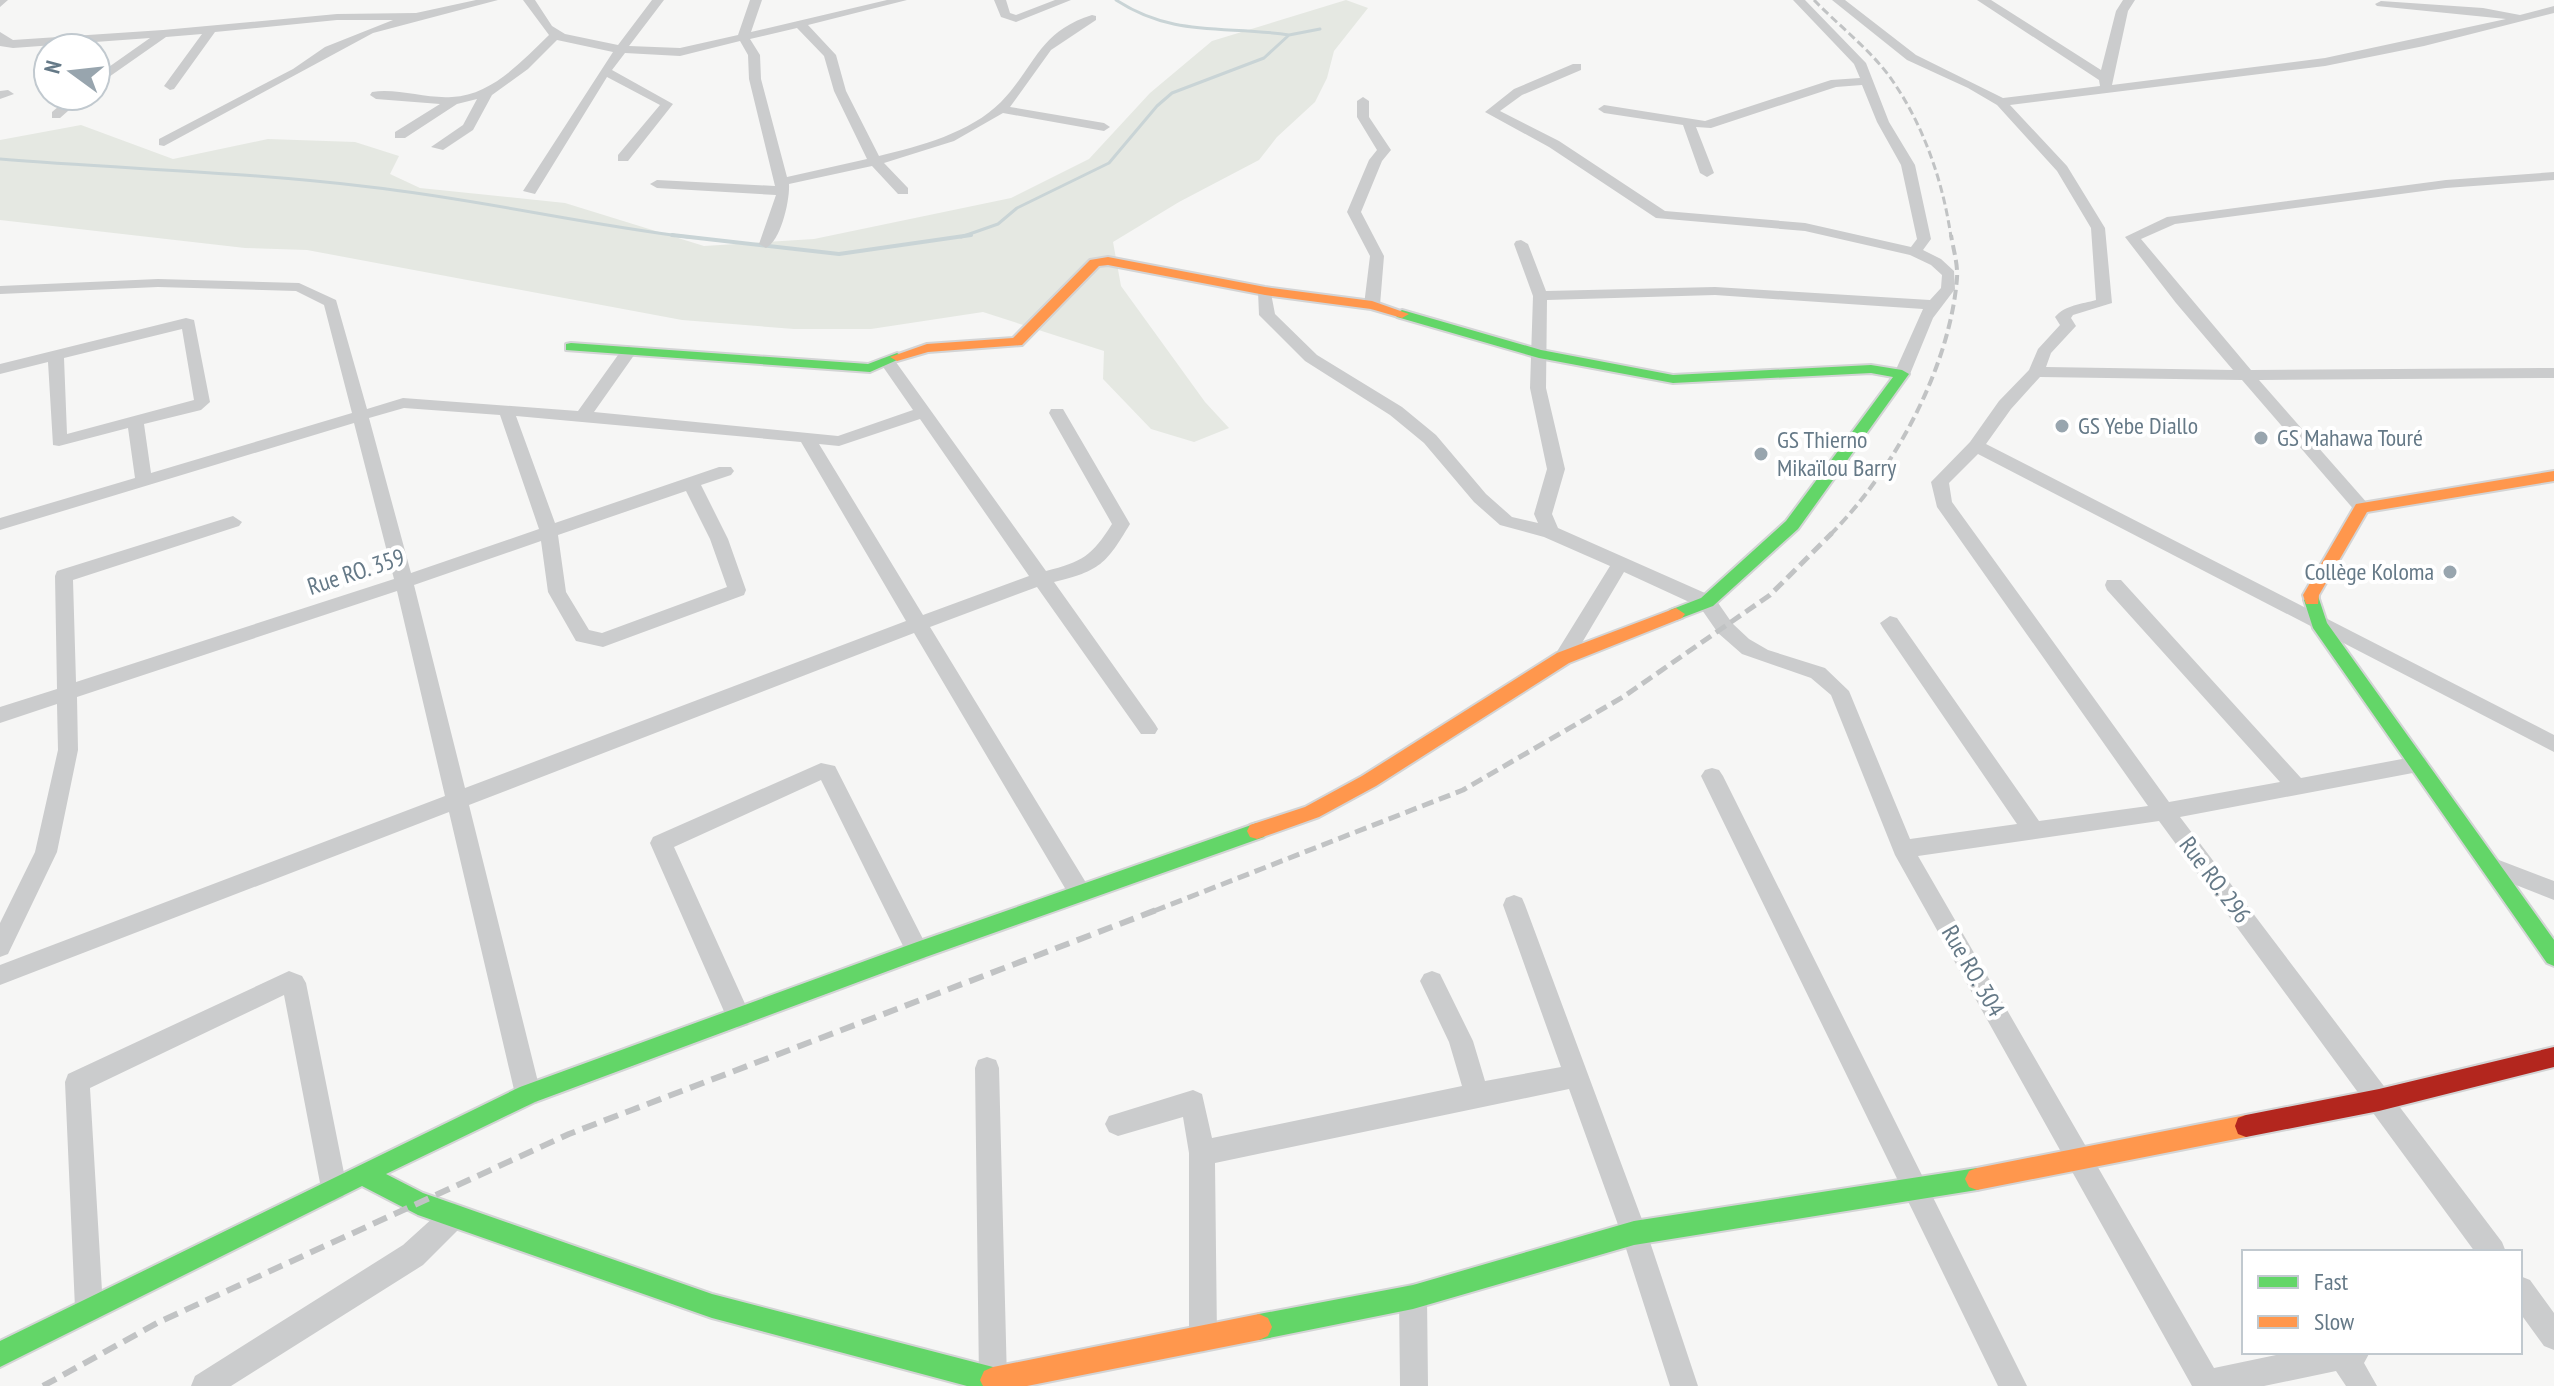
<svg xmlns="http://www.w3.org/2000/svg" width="2554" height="1386" font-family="'PT Sans Narrow',sans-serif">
<rect width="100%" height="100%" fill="#f6f6f5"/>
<path fill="#e5e8e2" d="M1346 0 1368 8 1334 51 1327 78 1315 102 1277 137 1259 160 1179 202 1113 242 1121 286 1205 402 1229 428 1194 442 1151 429 1103 379 1104 351 983 312 871 329H794L682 320 307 250 245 248 0 220V140L81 125 173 159 268 139 355 142 399 156 390 174 420 188 565 203 704 246 814 239 1011 198 1089 159 1150 93 1212 41Z"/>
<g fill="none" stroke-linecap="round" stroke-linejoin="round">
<path stroke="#c9d4d6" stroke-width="3" d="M1116 0C1174 38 1226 25 1289 35
M0 159C123 169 247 172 370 187 477 199 582 224 688 237
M961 237 998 224 1017 208 1109 163 1157 106 1172 93 1264 58 1289 35 1320 29"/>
<path stroke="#c9d4d6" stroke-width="4" d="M672 235 839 254 971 235"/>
<defs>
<path id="fast" d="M1402 310 1541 350 1673 375 1871 365 1902 370 1909 374 1798 529 1713 606 1676 620 1667 614 1670 610 1701 598 1786 521 1893 377 1871 373 1673 383 1539 358 1397 317 1395 314Z
M571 343 868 364 897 353 904 357 870 372 566 350V344Z
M2312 594 2318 596 2327 623 2554 940V966L2547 963 2313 628 2304 600Z
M1257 823 1264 825 1267 831 1264 837 923 958 535 1102 386 1174 423 1193 712 1294 993 1367 1002 1371 1008 1386H967L712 1318 418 1215 362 1186 0 1367V1341L520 1087 917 942Z
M1977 1168 1985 1171 1989 1179 1985 1187 1977 1190 1634 1245 1413 1309 1259 1340 1250 1336 1246 1327 1250 1318 1259 1314 1413 1285 1634 1221Z"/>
<path id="slow" d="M1108 257 1265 287 1372 301 1409 314 1402 318 1371 309 1265 295 1108 265 1099 266 1022 345 928 352 897 361 890 357 927 344 1013 338 1090 260Z
M2554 471V481L2367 512 2319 595 2318 604H2306L2303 595 2356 504Z
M1676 608 1685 614 1682 618 1569 663 1376 786 1319 817 1257 839 1250 837 1247 831 1250 825 1305 807 1362 776 1557 653Z
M2246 1115 2254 1118 2257 1126 2254 1134 2246 1137 1977 1190 1969 1187 1965 1179 1969 1171 1977 1168Z
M1259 1314 1268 1318 1272 1327 1268 1336 1259 1340 1027 1386H983L980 1380 984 1371 993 1367Z"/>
<path id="jam" d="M2554 1047V1067L2379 1111 2246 1137 2238 1134 2235 1126 2238 1118 2246 1115 2379 1089Z"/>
</defs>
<use href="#fast" stroke="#d3d4d5" stroke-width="4"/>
<use href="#slow" stroke="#d3d4d5" stroke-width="4"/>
<use href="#jam" stroke="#d3d4d5" stroke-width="4"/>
<path fill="#cbcccd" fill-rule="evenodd" d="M0 0H8L0 7Z
M476 0H498L373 33 164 146 159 145V139L293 69 325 47 393 20H337L215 32 174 89 170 90 164 86 202 34 166 37 96 86V76L150 38 13 48 0 46V32L13 40 163 30 337 14 416 13Z
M523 0H535L552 26 565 34 618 45 652 0H664L629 46 680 48 738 35 750 0H762L751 32 887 0H907L808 25 836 55 846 91 879 156C920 146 970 133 1001 102 1035 67 1038 32 1092 15L1096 16V20L1051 50 1010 107 1104 123 1110 127 1104 131 1003 113 954 141 884 163 908 188V194H898L872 166 789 184C790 200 781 241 766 248L759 244 776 195 657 188 650 184 657 180 775 186 749 79 748 55 740 41 680 56 625 53 612 70 673 104 628 161H618V155L660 105 607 77 535 194 523 191 613 52 557 40 528 69 492 95 473 130 443 150 431 147 463 125 477 99 457 104 405 138H395V132L440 104 376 99 370 95 372 92C398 88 426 99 452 97 492 95 522 61 549 35ZM797 28 824 56 834 91 867 159 787 177 761 79 760 55 750 39Z
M994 0H1006L1010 13 1016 15 1055 0H1071L1016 22 1001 17Z
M1793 0H1805L1866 63 1889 122 1915 165 1931 239 1923 250 1941 259 1954 271 1955 289 1933 318 1910 374 1902 379 1894 374 1923 309 1715 295 1547 300 1546 388 1565 469 1552 514 1558 528 1714 597 1732 623 1749 639 1768 650 1825 668 1849 691 1910 839 2017 824 1883 628 1880 623 1890 616 1897 618 2039 821 2148 806 1937 507 1931 482 1970 442 1999 401 2029 370 2038 349 2060 325 2055 317C2065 305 2082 304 2096 300L2091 228 2057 171 1997 105 1968 88 1907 60 1832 0H1845L1916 55 2003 98 2100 86 2099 80 1977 0H1991L2101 70 2116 11 2123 0H2135L2128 11 2112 85 2325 58 2506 19 2377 6 2375 4 2381 1 2483 8 2520 15 2554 6V13L2424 46 2325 66 2010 105 2067 166 2105 228 2112 303 2073 315 2071 318 2076 326 2051 353 2046 367 2233 370 2176 303 2125 237 2167 217 2446 180 2554 172V180L2446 188 2175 224 2141 239 2251 370 2554 368V378L2259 380 2368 504 2371 508 2368 512H2356L2242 380 2040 377 2011 409 1986 444 2554 735V752L1978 454 1949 483 1952 502 2169 802 2280 782 2107 590 2105 585 2107 580H2121L2301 778 2418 756 2425 758 2428 764 2425 770 2418 772 2180 817 2502 1242 2506 1252H2475L2159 821 1918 856 2214 1368 2290 1352H2370L2364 1363 2377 1386H2346L2336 1371 2264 1386H2192L1895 855 1831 695 1811 678 1742 654 1718 633 1700 607 1624 572 1570 663H1556L1553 658 1610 566 1544 537 1500 525 1474 502 1424 443 1390 415 1305 361 1259 315 1258 291 1265 287 1270 288 1275 314 1317 355 1402 407 1436 435 1486 494 1512 517 1538 523 1534 514 1547 469 1530 388 1533 296 1514 244 1516 241 1521 240 1528 244 1546 291 1715 287 1930 300 1941 288 1942 275 1931 265 1910 255 1805 231 1656 218 1549 147 1485 112 1514 89 1573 64H1581V70L1522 95 1500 111 1559 141 1665 211 1805 223 1911 247 1917 239 1901 165 1877 122 1862 85 1836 87 1711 128 1696 127 1714 173 1707 177 1700 173 1683 125 1604 113 1598 109 1604 105 1705 121 1831 80 1860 78 1854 64Z
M0 91 8 90 14 94 0 99Z
M71 96H85L60 118H52V112Z
M1363 97 1369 101V117L1391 150 1382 161 1361 212 1384 256 1380 305 1372 310 1364 305 1370 256 1347 212 1369 160 1377 150 1357 117V101Z
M158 279 299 283 336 300 367 409 403 398 578 411 623 348 629 346 637 351 594 412 838 436 913 410 879 361 881 358H893L1046 571C1082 562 1092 556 1112 524L1049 413 1051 409H1063L1130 524C1106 564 1100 571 1054 582L1155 724 1158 729 1155 734H1141L1037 587 930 627 1088 886 1091 893 1088 900 1080 902 1072 900 914 633 469 805 541 1094 537 1102 528 1106 519 1102 515 1094 449 812 0 985V965L445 796 397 591 77 697 78 750 57 852 8 954 0 957V923L35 852 58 750 57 704 0 723V707L57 689 55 576 57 571 233 516 242 522 239 526 73 580 76 682 394 579 354 423 0 530V518L135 478 128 428 59 446 53 445 48 362 0 374V364L186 318 194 320 210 402 201 410 144 424 151 473 352 413 324 305 296 291 158 287 0 294V286ZM182 329 194 400 67 434 64 358ZM404 408 500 415 539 529 411 573 369 418ZM516 416 801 442 906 621 465 788 414 585 541 541 548 592 576 641 603 647 744 595 746 590 728 539 701 485 731 475 734 471 731 467H719L555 523ZM920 419 1029 576 923 615 819 444 839 446ZM686 491 710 539 727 587 602 633 589 630 566 592 558 535Z
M821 763 835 766 929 951 925 958 917 961 909 958 821 780 674 847 751 1017 748 1025 739 1028 730 1025 650 843 653 837Z
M1712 768 1719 770 1723 776 2027 1386H1998L1701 776 1705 770Z
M2491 857 2554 881V900L2483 872 2480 866 2483 860Z
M1514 895 1522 898 1525 905 1647 1233 1698 1386H1670L1621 1233 1569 1089 1215 1163 1217 1338 1213 1348 1203 1352 1193 1348 1189 1338V1153L1183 1117 1118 1136 1109 1132 1105 1124 1109 1116 1193 1090 1202 1094 1212 1138 1462 1086 1449 1042 1420 981 1424 974 1432 971 1440 974 1473 1041 1485 1081 1561 1067 1503 905 1506 898Z
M289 971 302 976 306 983 347 1188 343 1197 334 1201 325 1197 321 1188 284 995 90 1088 103 1308 99 1318 89 1322 79 1318 75 1308 65 1082 68 1074Z
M987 1057 996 1060 999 1068 1007 1380 1005 1386H981L979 1380 975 1068 978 1060Z
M454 1203 463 1207 467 1216 463 1225 423 1265 231 1386H191L195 1376 403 1245 445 1207Z
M2520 1276 2530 1280 2554 1313V1350L2544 1346 2520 1313Z
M1413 1283 1423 1287 1427 1297 1428 1386H1400L1399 1297 1403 1287Z"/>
<use href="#fast" fill="#63d668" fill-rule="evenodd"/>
<use href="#slow" fill="#ff974d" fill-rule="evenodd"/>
<use href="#jam" fill="#b3261e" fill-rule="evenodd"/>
<path stroke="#c1c3c4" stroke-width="3" stroke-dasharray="8 4" stroke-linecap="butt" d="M1814 0C1839 26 1872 51 1892 80 1924 126 1943 182 1951 237"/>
<path stroke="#c1c3c4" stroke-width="4" stroke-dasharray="10 5" stroke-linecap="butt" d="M1830 535C1893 472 1950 368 1957 278 1958 264 1953 248 1951 235"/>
<path stroke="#c1c3c4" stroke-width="5" stroke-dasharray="12 6" stroke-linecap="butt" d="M1154 911 1463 790 1623 697 1770 595 1832 533"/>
<path stroke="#c1c3c4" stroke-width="6" stroke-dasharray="15 8" stroke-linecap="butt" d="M43 1386 159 1322 569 1134 1159 909"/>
</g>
<g fill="#98a5ae" stroke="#fff" stroke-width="3">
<circle cx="2062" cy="426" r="8"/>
<circle cx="2261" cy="438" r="8"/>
<circle cx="1761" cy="454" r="8"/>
<circle cx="2450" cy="572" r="8"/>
</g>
<g text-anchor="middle" stroke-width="8" stroke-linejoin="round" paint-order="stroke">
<g font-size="24" fill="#657987" stroke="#fff" text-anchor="start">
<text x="2078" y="434">GS Yebe Diallo</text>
<text x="2277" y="446">GS Mahawa Touré</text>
<text x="1777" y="448">GS Thierno<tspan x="1777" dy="28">Mikaïlou Barry</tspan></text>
<text x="2434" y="580" text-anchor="end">Collège Koloma</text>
</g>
<g font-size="24" fill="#657987" stroke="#fff">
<text transform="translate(356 572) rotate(-18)" y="8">Rue RO. 359</text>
<text transform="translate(2215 880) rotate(53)" y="8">Rue RO. 296</text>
<text transform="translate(1973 971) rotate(60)" y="8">Rue RO. 304</text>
</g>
</g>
<rect x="2242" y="1250" width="280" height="104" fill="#ffffff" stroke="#c1c9cf" stroke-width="2"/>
<rect x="2258" y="1276" width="40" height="12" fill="#63d668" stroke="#c1c9cf" stroke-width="2"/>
<text x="2314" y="1290" font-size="24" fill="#657987">Fast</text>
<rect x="2258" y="1316" width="40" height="12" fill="#ff974d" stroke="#c1c9cf" stroke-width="2"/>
<text x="2314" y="1330" font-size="24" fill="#657987">Slow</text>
<g transform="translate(72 72) rotate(285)"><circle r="38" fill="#ffffff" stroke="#c1c9cf" stroke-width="2"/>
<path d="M0-6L14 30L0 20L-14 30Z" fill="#98a5ae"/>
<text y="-12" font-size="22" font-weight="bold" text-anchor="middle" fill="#657987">N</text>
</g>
</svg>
